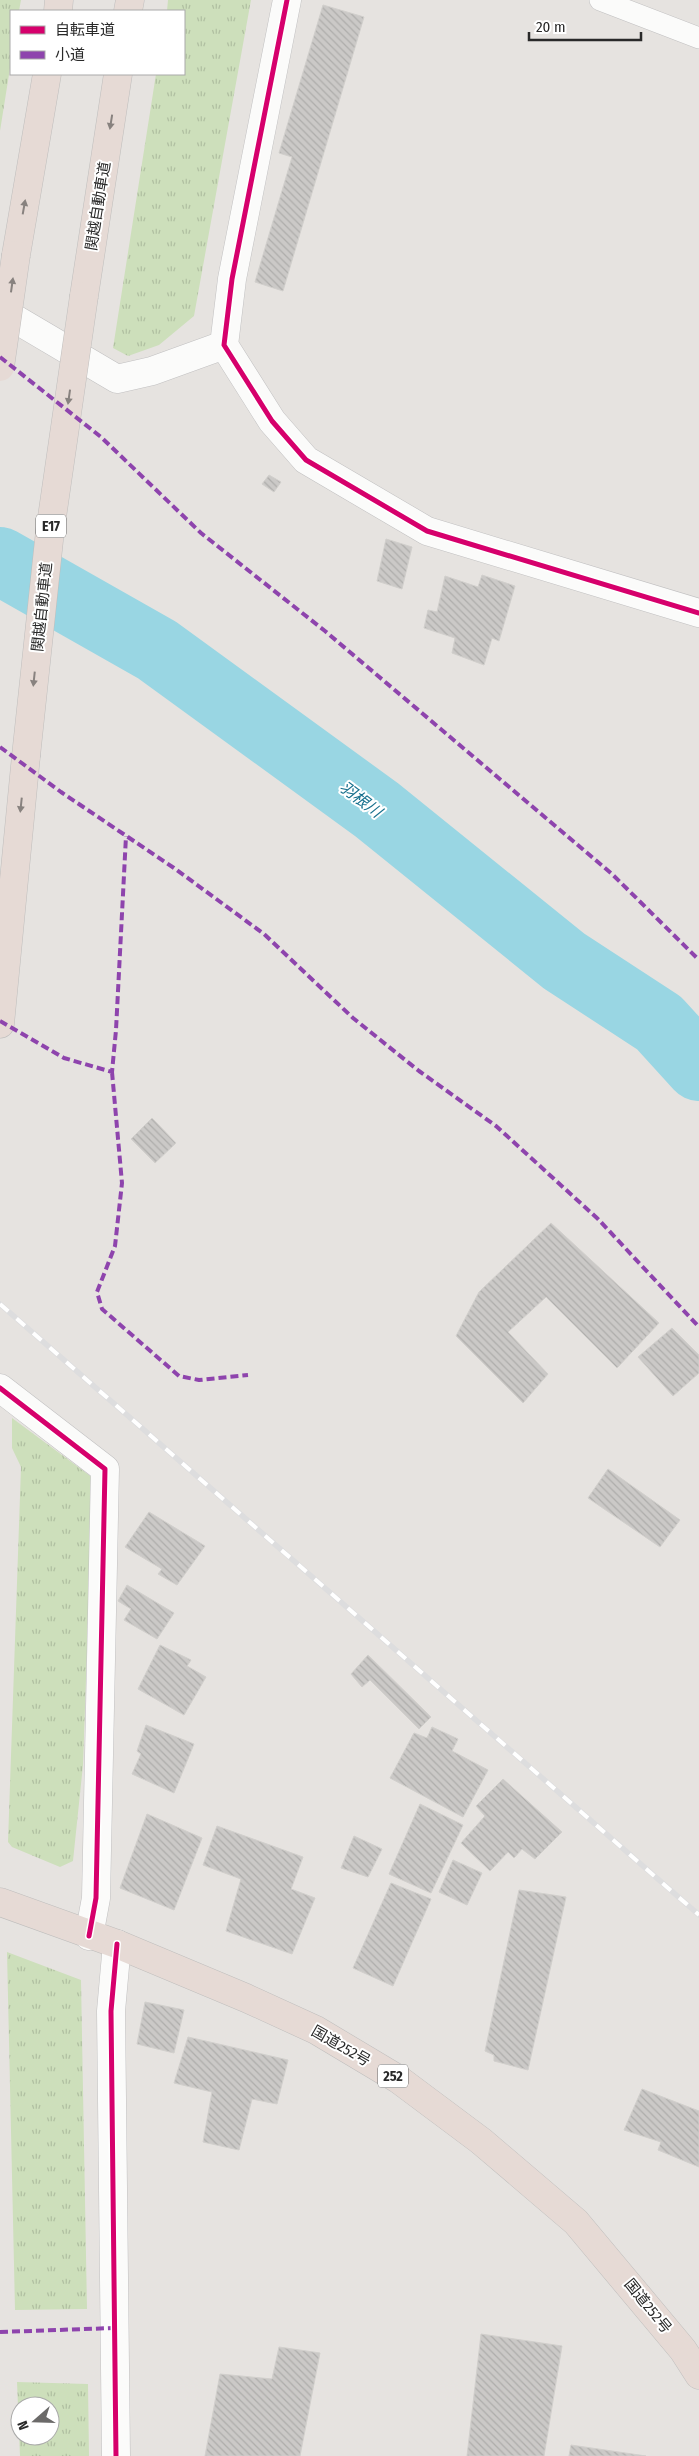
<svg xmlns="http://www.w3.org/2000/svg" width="699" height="2456" font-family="'Fira Sans Condensed','Noto Sans JP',sans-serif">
<defs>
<pattern id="grass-tufts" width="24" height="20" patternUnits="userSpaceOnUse" patternTransform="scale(1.25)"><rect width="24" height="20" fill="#cddfbb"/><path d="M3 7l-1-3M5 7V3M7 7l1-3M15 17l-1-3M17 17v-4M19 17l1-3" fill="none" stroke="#b0bfa1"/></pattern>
<pattern id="building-back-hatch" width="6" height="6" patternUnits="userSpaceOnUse" patternTransform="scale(1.25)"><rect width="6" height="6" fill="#cbc9c7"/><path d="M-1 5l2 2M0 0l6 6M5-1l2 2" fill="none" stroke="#aeadab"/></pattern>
</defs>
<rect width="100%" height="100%" fill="#e6e3e0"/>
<path fill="url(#grass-tufts)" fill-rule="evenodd" d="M0 0H21L19 11H11V62L0 131Z
M168 0H251L194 316 159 345 128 356 113 348 156 74H184V11H167Z
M12 1418 93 1478 83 1765 73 1861 60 1867 12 1847 8 1842 21 1467 12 1448Z
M7 1952 81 1980 87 2309 15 2310Z
M17 2382 88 2384 89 2456H20ZM20 2406H50V2436H20Z"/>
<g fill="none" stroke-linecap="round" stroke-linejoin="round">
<path stroke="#99d6e3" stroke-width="11" d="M659 1023 699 1042"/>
<path stroke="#99d6e3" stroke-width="68" d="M0 561 157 650 377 810 564 961 659 1023 699 1067"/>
</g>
<path fill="url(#building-back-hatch)" stroke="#d1cfcc" d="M323 5 364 17 283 291 255 282 292 157 279 153Z
M269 475 281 482 274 492 262 484Z
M386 539 412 547 402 589 377 581Z
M482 575 515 586 499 641 492 638 484 665 452 653 455 638 424 628 428 610 437 612 445 576 478 587Z
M152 1118 176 1143 155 1163 131 1139Z
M551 1223 659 1323 617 1368 546 1297 508 1332 548 1374 523 1403 456 1336 479 1292Z
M672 1328 699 1355V1373L673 1396 638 1357Z
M608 1469 680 1520 660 1547 588 1498Z
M149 1512 205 1546 177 1585 158 1574 162 1569 125 1547Z
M127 1585 174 1613 157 1639 124 1620 131 1609 118 1601Z
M160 1645 191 1660 187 1666 206 1677 184 1715 138 1689Z
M368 1655 431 1717 419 1729 370 1680 362 1687 351 1674Z
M146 1725 194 1744 174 1793 132 1774 141 1754 137 1751Z
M432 1727 458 1739 452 1751 488 1770 463 1817 390 1778 414 1733 427 1738Z
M503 1779 562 1832 535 1859 522 1849 514 1858 508 1852 490 1871 461 1843 485 1816 476 1806Z
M420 1804 463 1825 431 1893 389 1874Z
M147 1814 202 1838 174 1910 120 1888Z
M217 1826 303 1857 291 1889 315 1898 292 1954 226 1931 241 1879 203 1865Z
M354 1836 382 1849 368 1877 341 1868Z
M453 1860 482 1873 467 1905 439 1892Z
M391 1883 431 1899 393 1986 353 1968Z
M519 1890 566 1897 528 2070 494 2061V2055L485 2051Z
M145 2002 184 2010 174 2053 137 2044Z
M188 2037 288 2060 277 2104 252 2099 239 2150 203 2142 212 2092 174 2083Z
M642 2089 699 2111V2167L658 2150 661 2142 624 2130Z
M481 2334 562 2346 544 2456H467Z
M279 2347 320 2353 300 2456H205L220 2374 272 2379Z
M571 2445 646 2456H569Z"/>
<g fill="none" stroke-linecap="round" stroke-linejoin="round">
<defs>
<path id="lane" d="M600 0 699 38"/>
<path id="street" d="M287 0 232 279 224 345 272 421 306 460 427 531 699 613
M0 310 117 379 152 371 224 345
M0 1388 105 1469 96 1898 89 1936
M116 2456 111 2011 117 1944"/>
<path id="highway" d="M58 11 59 0
M128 11 130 0
M16 255 47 74
M84 296 118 74
M0 1024 26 756
M0 1902 117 1944 246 1998 316 2030 398 2079 481 2141 576 2222 683 2350 699 2375"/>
</defs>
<use href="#lane" stroke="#c1c0c1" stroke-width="22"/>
<use href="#street" stroke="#c1c0c1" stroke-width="29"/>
<use href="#highway" stroke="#bfbebd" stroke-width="29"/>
<use href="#lane" stroke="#fbfbfa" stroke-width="21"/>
<use href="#street" stroke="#fbfbfa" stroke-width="28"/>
<use href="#highway" stroke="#e6dad5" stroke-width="28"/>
<defs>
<path id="rail" d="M0 1304 699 1915"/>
</defs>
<use href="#rail" stroke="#ddddde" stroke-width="5.5"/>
<use href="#rail" stroke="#fff" stroke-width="4" stroke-dasharray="11" stroke-linecap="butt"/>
<defs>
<path id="highway-bridge" d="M0 367 16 255
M26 756 50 531 84 296"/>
</defs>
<use href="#highway-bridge" stroke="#bfbebd" stroke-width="29" stroke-linecap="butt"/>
<use href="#highway-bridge" stroke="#e6dad5" stroke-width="28"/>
<path stroke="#8e44ad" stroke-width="4" stroke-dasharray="8 4" stroke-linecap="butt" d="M0 357 101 437 201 533 325 631 612 874 699 960
M0 747 61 792 174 868 264 934 353 1018 419 1071 496 1126 598 1219 699 1327
M0 1021 64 1058 112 1072 116 1030 126 836
M112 1072 122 1183 115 1246 97 1292 102 1309 179 1376 199 1380 248 1375
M0 2332 114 2328"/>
<defs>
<path id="cycleway" d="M287 0 232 279 224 345 272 421 306 460 427 531 699 613
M0 1388 105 1469 96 1898 89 1936
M116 2456 111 2011 117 1944"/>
</defs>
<use href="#cycleway" stroke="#fff" stroke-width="8"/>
<use href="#cycleway" stroke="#d6006c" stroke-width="5"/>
</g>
<defs><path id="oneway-solid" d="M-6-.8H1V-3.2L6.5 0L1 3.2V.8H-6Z" transform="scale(1.25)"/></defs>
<g fill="#88827f">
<use href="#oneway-solid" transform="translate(111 122) rotate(99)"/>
<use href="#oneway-solid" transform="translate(24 207) rotate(-80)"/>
<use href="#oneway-solid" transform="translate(12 285) rotate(-82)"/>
<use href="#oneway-solid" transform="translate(69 397) rotate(98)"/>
<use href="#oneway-solid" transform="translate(34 679) rotate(96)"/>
<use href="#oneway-solid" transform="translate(21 805) rotate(96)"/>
</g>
<g text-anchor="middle" stroke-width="4" stroke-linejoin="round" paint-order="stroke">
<g fill="#fff" stroke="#696969" stroke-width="1">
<rect x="36" y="514.5" width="30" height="23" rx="4"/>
<rect x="378" y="2064.5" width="30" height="23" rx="4"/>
</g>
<g font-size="14" font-weight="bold" fill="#292929">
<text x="51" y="531">E17</text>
<text x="393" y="2081">252</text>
</g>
<g font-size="15" fill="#292929" stroke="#fff">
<text transform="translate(98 206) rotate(-81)" y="5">関越自動車道</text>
<text transform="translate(42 607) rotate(-84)" y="5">関越自動車道</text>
<text transform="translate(341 2046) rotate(30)" y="5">国道252号</text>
<text transform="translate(648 2306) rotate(51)" y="5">国道252号</text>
</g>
<g font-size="16" font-style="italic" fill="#19718e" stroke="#fff">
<text transform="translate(361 799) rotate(37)" y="6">羽根川</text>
</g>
</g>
<rect x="10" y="10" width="175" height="65" fill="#ffffff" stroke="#a9a9a9"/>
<rect x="20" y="26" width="25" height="8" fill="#d6006c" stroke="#a9a9a9"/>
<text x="55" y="35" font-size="15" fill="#292929">自転車道</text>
<rect x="20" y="51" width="25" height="8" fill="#8e44ad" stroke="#a9a9a9"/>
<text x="55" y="60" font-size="15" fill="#292929">小道</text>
<g transform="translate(35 2421) rotate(250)"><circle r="24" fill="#ffffff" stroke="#a9a9a9"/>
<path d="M0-4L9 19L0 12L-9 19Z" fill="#6b6a69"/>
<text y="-8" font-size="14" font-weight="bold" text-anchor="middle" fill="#292929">N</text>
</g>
<path d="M529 32v8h112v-8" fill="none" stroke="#292929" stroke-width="2.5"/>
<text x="536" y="32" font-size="15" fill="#292929" stroke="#ffffff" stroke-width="4" paint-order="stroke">20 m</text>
</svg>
